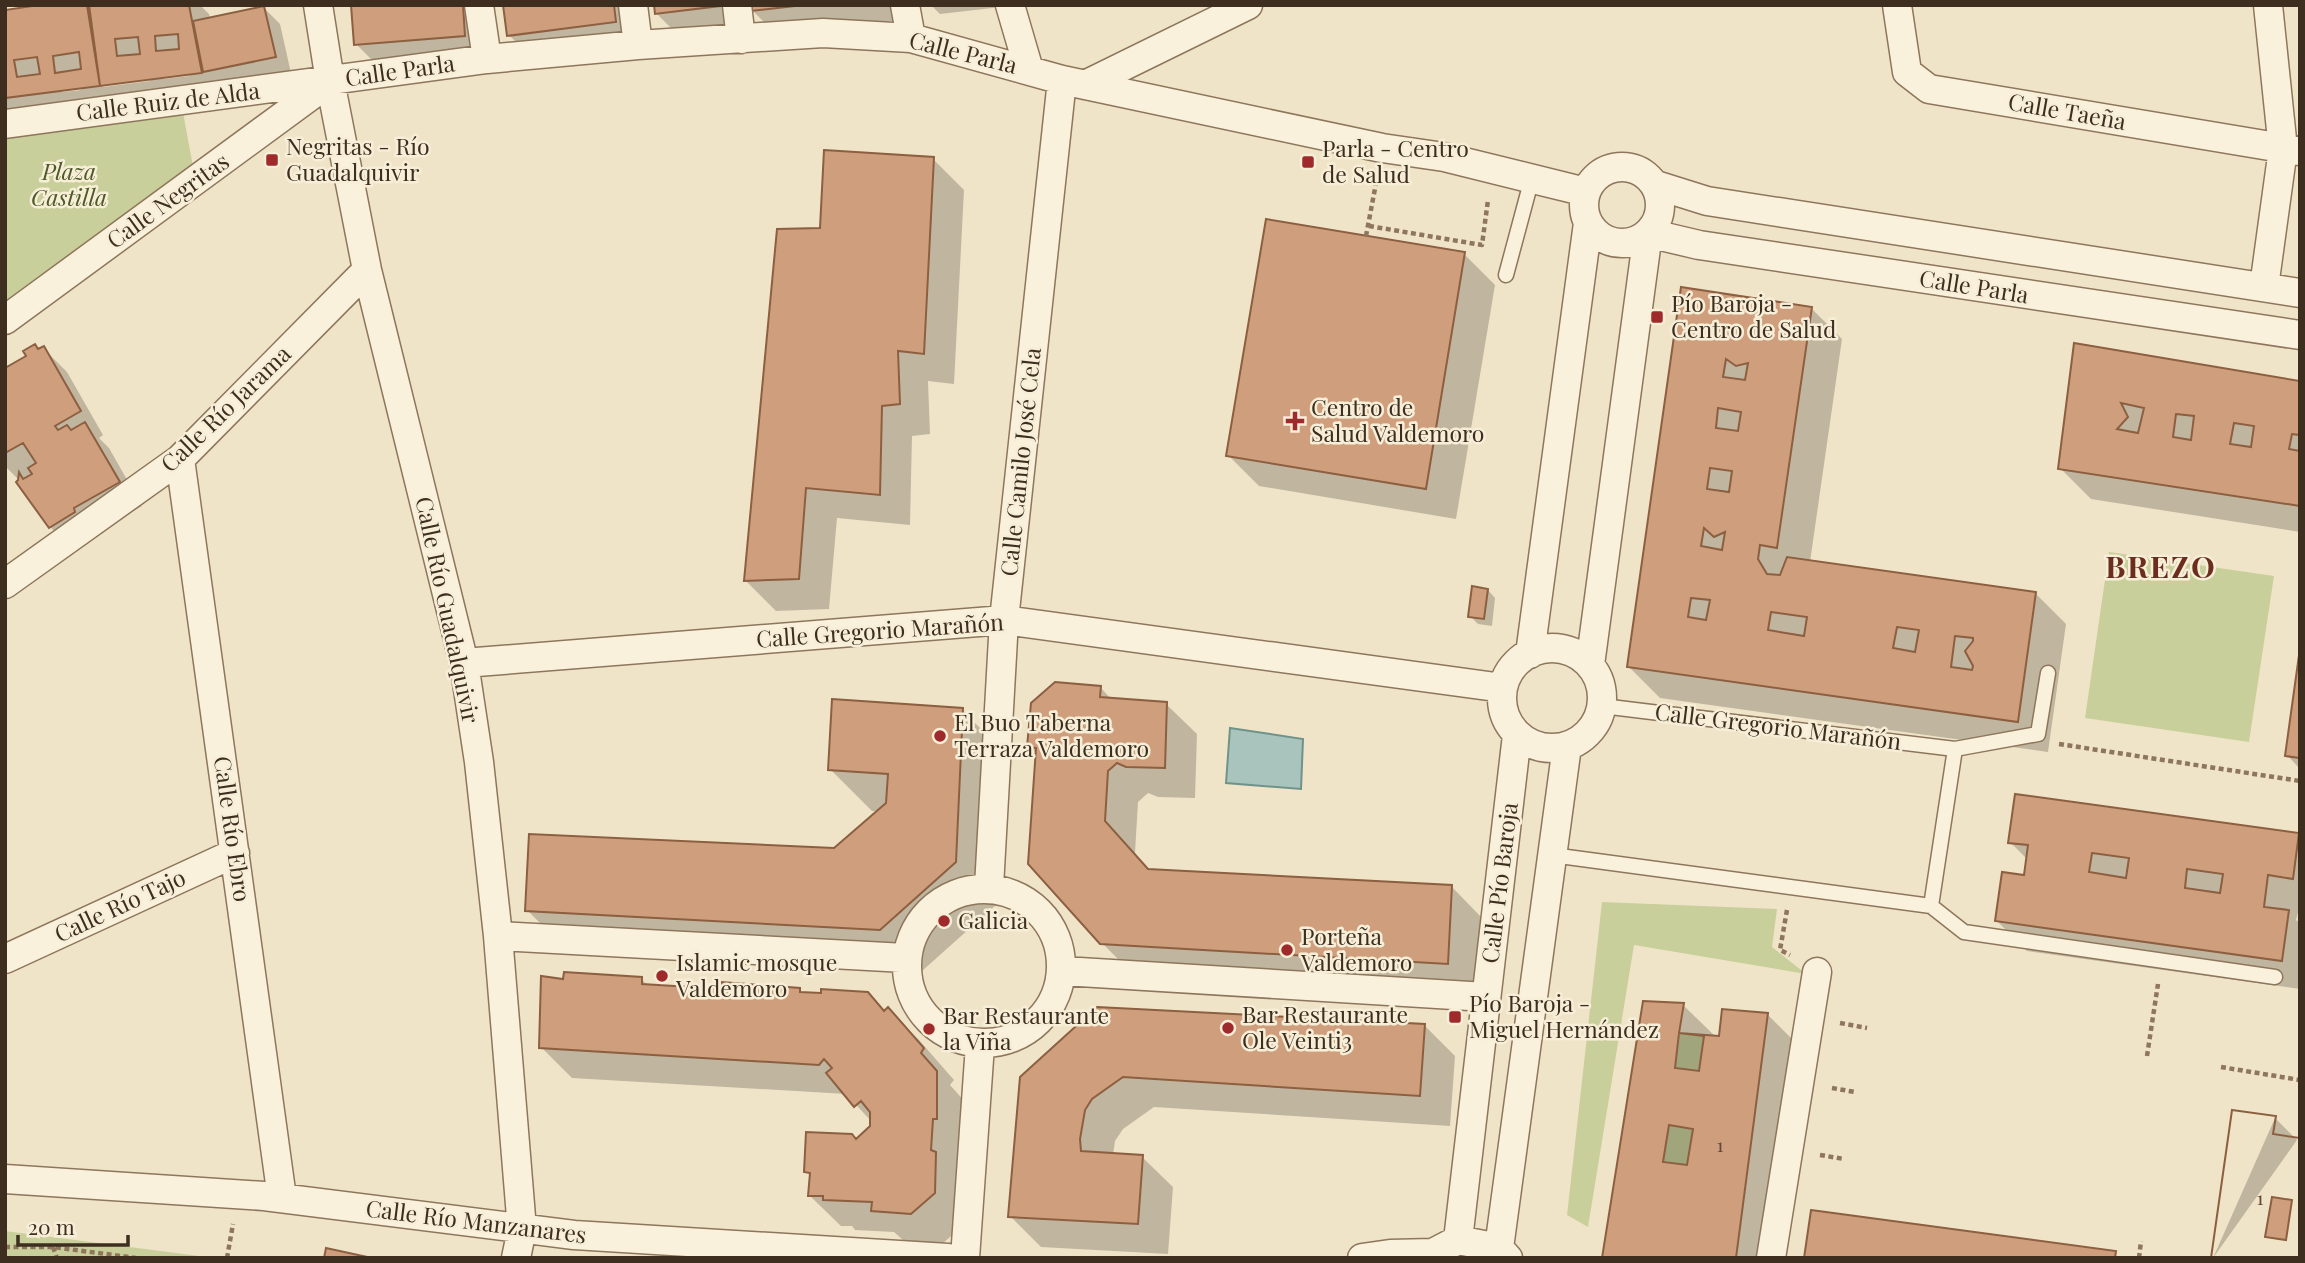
<svg xmlns="http://www.w3.org/2000/svg" width="2305" height="1263" font-family="'Playfair Display',serif">
<rect width="100%" height="100%" fill="#f0e4c8"/>
<path fill="#c9cf9b" d="M182 107 194 172 5 310V131Z
M2109 552 2274 576 2249 742 2085 718Z
M1602 902 1777 909 1772 947 1806 974 1634 945 1588 1227 1567 1215Z
M1679 1033 1704 1036 1699 1071 1675 1068Z
M1669 1125 1693 1129 1687 1165 1663 1162Z
M5 1231 215 1258H5Z"/>
<path fill="#a9c4bc" stroke="#6f938a" stroke-width="2" d="M1230 728 1303 739 1301 789 1226 783Z"/>
<path fill="#0003" fill-rule="evenodd" d="M47 5H200L209 14 210 19 264 8 280 24 291 73 5 124V11ZM189 73V76L163 79V76ZM150 77V81L103 87V83ZM80 86 81 90 62 92V89Z
M353 5H483L488 60 380 68 356 44Z
M505 5H634L639 45 533 59 509 35Z
M656 5H740L743 29 680 37 656 13Z
M752 5H907L908 19 777 35 753 11Z
M931 5H1010V6L940 14Z
M933 159 964 190 954 384 928 381 930 434 912 436 910 525 837 518 829 609 776 611 746 581 821 230Z
M1464 254 1495 285 1456 519 1259 486 1228 455Z
M1683 289 1811 308 1842 339 1810 562 2035 593 2066 624 2048 752 1660 698 1629 667Z
M2076 346 2300 382V532L2091 499 2060 468Z
M43 348 67 372 103 435 99 438 109 448 142 506 97 532 98 536 74 550 50 527 20 481 5 466V370Z
M1488 590 1495 598 1492 626 1478 624 1470 616Z
M2300 661V769L2287 755Z
M1100 687 1112 700 1166 704 1197 734 1195 798 1158 797 1148 793 1138 802 1135 853 1150 871 1452 887 1482 918 1478 994 1133 974 1101 942 1037 754 1029 746Z
M962 710 1004 752 997 904 922 971 569 952 527 910 835 849 878 811H872L830 769Z
M2298 835 2300 905 2296 920 2300 923V989L2027 951 1997 921 2025 877 2028 860 2010 842Z
M641 979 649 986 724 991 799 989 804 994H867L886 1012 888 1010 919 1040 954 1080 950 1085 967 1104 965 1224 942 1244 904 1241 894 1232 855 1230 852 1226H841L810 1196 812 1177 806 1172 857 1141 872 1127V1122L846 1094 572 1078 541 1047 565 981Z
M1683 1005 1716 1037 1720 1038 1767 1014 1809 1056 1783 1258H1604Z
M1424 1025 1455 1056 1450 1126 1154 1107 1123 1129 1115 1141 1113 1155 1142 1157 1173 1187 1168 1254 1041 1247 1010 1216 1022 1078Z
M2275 1118 2297 1140 2213 1258Z"/>
<path fill="#cf9f7d" stroke="#8d5f41" stroke-width="2" fill-rule="evenodd" d="M39 5H87L100 86 5 98V10ZM79 52 81 69 55 73 53 56ZM37 57 40 74 17 77 14 60Z
M89 5H189L202 73 100 86ZM178 34 179 49 156 51 155 36ZM138 37 140 54 117 56 115 39Z
M351 5H463L465 36 354 45Z
M503 5H614L616 22 507 36Z
M654 5H720V6L655 14Z
M751 5H804L751 11Z
M264 6 276 57 203 72 193 21Z
M824 150 934 157 924 354 898 351 900 404 882 406 880 495 806 488 799 579 744 581 777 229 820 228Z
M1266 219 1465 252 1426 489 1226 456Z
M1681 287 1812 307 1777 548 1760 545 1758 559 1767 574 1780 575 1787 557 2036 592 2018 722 1627 667ZM1726 359 1736 366 1748 363 1745 380 1723 377ZM1718 408 1741 412 1738 431 1716 428ZM1710 468 1732 471 1729 492 1707 489ZM1704 528 1714 537 1725 532 1722 550 1701 546ZM1691 598 1710 600 1706 620 1688 617ZM1771 612 1807 617 1804 636 1768 630ZM1897 627 1919 630 1915 652 1893 648ZM1955 636 1973 638V641L1965 651 1973 666 1972 670 1951 667Z
M2074 343 2300 381V435L2292 434 2289 449 2300 451V506L2058 469ZM2121 403 2144 408 2138 433 2117 429 2128 417ZM2176 414 2194 416 2191 440 2173 437ZM2234 423 2254 426 2251 447 2230 444Z
M35 344 38 349 44 346 81 411 55 426 58 430 67 425 71 430 85 422 120 482 74 508 75 512 49 528 16 482 18 480 19 472 23 479 32 474 28 468 36 463 23 443 5 453V368L26 356 23 351Z
M1472 586 1488 589 1484 619 1468 617Z
M2300 648V758L2285 756Z
M1055 682 1101 686 1100 697 1167 702 1165 768 1126 767 1117 763 1108 771 1105 821 1148 869 1452 885 1448 964 1100 944 1028 864 1036 748 1027 747 1031 703Z
M832 699 963 708 956 862 880 930 525 911 529 834 834 848 886 803 888 774 828 770Z
M2015 794 2299 833 2293 879 2268 875 2264 907 2289 910 2282 961 1995 921 2002 872 2024 875 2028 845 2008 843ZM2092 853 2129 858 2126 878 2089 872ZM2187 869 2223 874 2220 893 2185 888Z
M564 972 642 977V984L723 989 722 982 800 988V992L821 993V989L868 992 884 1011 888 1007 924 1048 921 1053 937 1071V1119H933L931 1150 936 1152 935 1193 911 1214 871 1211 872 1202 823 1200V1196H808L810 1173 804 1172 806 1132 852 1134 856 1139 870 1126V1112L861 1101 854 1107 826 1073 832 1068 824 1059 819 1065 539 1048 541 976 563 979Z
M1643 1001 1684 1003 1679 1033 1719 1036 1722 1009 1768 1013 1736 1258H1602ZM1679 1033 1704 1036 1699 1071 1675 1068ZM1669 1125 1693 1129 1687 1165 1663 1162Z
M1097 1007 1425 1024 1420 1096 1123 1077 1092 1099 1085 1110 1080 1139 1081 1151 1143 1155 1138 1224 1008 1217 1020 1077Z
M2232 1110 2276 1116 2273 1134 2300 1138V1258H2211ZM2272 1197 2292 1200 2286 1240 2265 1237Z
M2232 1110 2276 1116 2273 1134 2300 1138V1258H2211Z
M1811 1210 2116 1251 2115 1258H1804Z
M326 1248 372 1258H324Z"/>
<g fill="none" stroke-linecap="round" stroke-linejoin="round">
<defs>
<path id="lane" d="M1506 275 1532 178
M1602 706 1955 749 2038 734 2048 673
M1552 855 1931 906 1964 932 2275 977
M1931 906 1955 749"/>
<path id="street" d="M318 5 330 81 367 270 464 663 479 762 498 936 522 1229 516 1258
M479 5 487 59
M633 5 638 45
M737 5 741 39
M905 5 911 38
M1010 5 1029 70
M1897 5 1907 72 1929 89 2300 151
M1085 85 1248 5
M5 124 487 59 638 45 823 33 911 38 1062 80 1382 148 1444 157 1586 192
M1584 205a38 38 0 1 1 76 0a38 38 0 1 1-76 0Z
M1656 185 1707 201 2300 293
M1648 233 1699 245 2300 335
M2264 287 2283 149 2268 5
M5 320 328 83
M180 459 282 1198
M5 584 180 459 367 270
M1502 698a50 50 0 1 1 100 0a50 50 0 1 1-100 0Z
M1530 654 1588 223
M464 663 1004 620 1503 688
M1590 665 1648 233
M989 887 1004 620 1062 80
M907 966a77 77 0 1 1 154 0a77 77 0 1 1-154 0Z
M498 936 905 958
M5 959 235 853
M1063 971 1486 997
M5 1179 264 1196 574 1235 948 1258
M1458 1240 1517 735
M1499 1248 1567 746
M965 1258 980 1045
M1362 1258 1390 1254 1433 1253
M1431 1258 1433 1253 1458 1240 1499 1248 1508 1258
M1771 1258 1817 972"/>
</defs>
<use href="#lane" stroke="#8d765c" stroke-width="17"/>
<use href="#street" stroke="#8d765c" stroke-width="31"/>
<path stroke="#8d765c" stroke-width="4.5" stroke-dasharray="5 3.5" stroke-linecap="butt" d="M1369 226 1482 245 1488 200
M1366 236 1377 178
M2059 744 2300 781
M1787 910 1780 950 1790 955
M1840 1023 1867 1028
M2147 1056 2158 984
M2221 1067 2300 1080
M1832 1088 1855 1092
M1820 1155 1844 1159
M5 1247H53L136 1258
M53 1247 57 1258
M227 1258 233 1224
M2139 1258 2141 1241"/>
<use href="#lane" stroke="#faf1dc" stroke-width="14"/>
<use href="#street" stroke="#faf1dc" stroke-width="28"/>
</g>
<g fill="#9e2a2b" stroke="#f7eed8" stroke-width="2.5">
<rect x="265" y="153" width="14" height="14" rx="3.5"/>
<rect x="1301" y="155" width="14" height="14" rx="3.5"/>
<rect x="1650" y="310" width="14" height="14" rx="3.5"/>
<path d="M1291.5 410.5h7v7h7v7h-7v7h-7v-7h-7v-7h7z"/>
<circle cx="940" cy="736" r="7"/>
<circle cx="944" cy="921" r="7"/>
<circle cx="1287" cy="950" r="7"/>
<circle cx="662" cy="976" r="7"/>
<rect x="1448" y="1010" width="14" height="14" rx="3.5"/>
<circle cx="1228" cy="1028" r="7"/>
<circle cx="929" cy="1029" r="7"/>
</g>
<g text-anchor="middle" stroke-width="5" stroke-linejoin="round" paint-order="stroke">
<g font-size="19" fill="#624a37">
<text x="1720" y="1152">1</text>
<text x="2260" y="1205">1</text>
</g>
<g font-size="23" fill="#3d2e20" stroke="#f7eed8">
<text transform="translate(963 53) rotate(14)" y="8">Calle Parla</text>
<text transform="translate(400 71) rotate(-8)" y="8">Calle Parla</text>
<text transform="translate(168 102) rotate(-7)" y="8">Calle Ruiz de Alda</text>
<text transform="translate(2067 112) rotate(10)" y="8">Calle Taeña</text>
<text transform="translate(168 201) rotate(-36)" y="8">Calle Negritas</text>
<text transform="translate(1974 287) rotate(9)" y="8">Calle Parla</text>
<text transform="translate(226 409) rotate(-44)" y="8">Calle Río Jarama</text>
<text transform="translate(1021 462) rotate(-84)" y="8">Calle Camilo José Cela</text>
<text transform="translate(447 610) rotate(78)" y="8">Calle Río Guadalquivir</text>
<text transform="translate(880 631) rotate(-4)" y="8">Calle Gregorio Marañón</text>
<text transform="translate(1778 727) rotate(7)" y="8">Calle Gregorio Marañón</text>
<text transform="translate(232 829) rotate(82)" y="8">Calle Río Ebro</text>
<text transform="translate(1500 883) rotate(-83)" y="8">Calle Pío Baroja</text>
<text transform="translate(120 906) rotate(-25)" y="8">Calle Río Tajo</text>
<text transform="translate(476 1222) rotate(7)" y="8">Calle Río Manzanares</text>
</g>
<g font-size="23" fill="#3d2e20" stroke="#f7eed8" text-anchor="start">
<text x="286" y="155">Negritas - Río<tspan x="286" dy="26">Guadalquivir</tspan></text>
<text x="1322" y="157">Parla - Centro<tspan x="1322" dy="26">de Salud</tspan></text>
<text x="1671" y="312">Pío Baroja -<tspan x="1671" dy="26">Centro de Salud</tspan></text>
<text x="1311" y="416">Centro de<tspan x="1311" dy="26">Salud Valdemoro</tspan></text>
<text x="954" y="731">El Buo Taberna<tspan x="954" dy="26">Terraza Valdemoro</tspan></text>
<text x="958" y="929">Galicia</text>
<text x="1301" y="945">Porteña<tspan x="1301" dy="26">Valdemoro</tspan></text>
<text x="676" y="971">Islamic mosque<tspan x="676" dy="26">Valdemoro</tspan></text>
<text x="1469" y="1012">Pío Baroja -<tspan x="1469" dy="26">Miguel Hernández</tspan></text>
<text x="1242" y="1023">Bar Restaurante<tspan x="1242" dy="26">Ole Veinti3</tspan></text>
<text x="943" y="1024">Bar Restaurante<tspan x="943" dy="26">la Viña</tspan></text>
</g>
<g font-size="23" font-style="italic" fill="#4d5a26" stroke="#f7eed8">
<text x="69" y="180">Plaza<tspan x="69" dy="26">Castilla</tspan></text>
</g>
<g font-size="30" font-weight="bold" letter-spacing="2" fill="#6b2e1e" stroke="#f7eed8">
<text x="2161" y="578">BREZO</text>
</g>
</g>
<rect width="2305" height="1263" fill="none" stroke="#3d2e20" stroke-width="14"/>
<path d="M18 1235v10h110v-10" fill="none" stroke="#3d2e20" stroke-width="3.5"/>
<text x="28" y="1235" font-size="21" fill="#3d2e20" stroke="#f7eed8" stroke-width="5" paint-order="stroke">20 m</text>
</svg>
